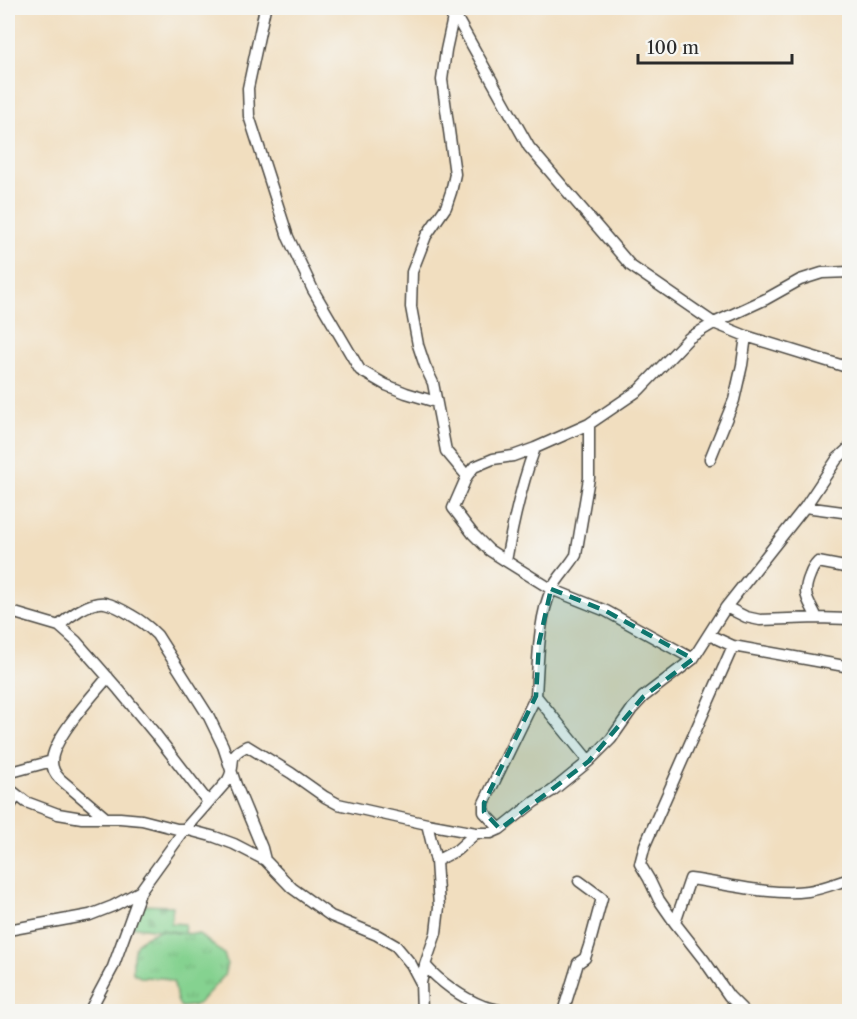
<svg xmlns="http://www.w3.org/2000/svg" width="857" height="1019" font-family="'Libre Caslon Text',serif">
<defs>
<pattern id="grass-tufts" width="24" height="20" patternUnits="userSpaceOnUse" patternTransform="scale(1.5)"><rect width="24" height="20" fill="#85d290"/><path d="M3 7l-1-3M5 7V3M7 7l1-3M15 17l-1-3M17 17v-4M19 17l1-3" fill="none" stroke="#73b47c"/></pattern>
<pattern id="cemetery-stones" width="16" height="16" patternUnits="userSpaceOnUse" patternTransform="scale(1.5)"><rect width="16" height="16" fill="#85d290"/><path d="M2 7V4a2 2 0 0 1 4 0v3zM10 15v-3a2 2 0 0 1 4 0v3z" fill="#73b47c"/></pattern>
</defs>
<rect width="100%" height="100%" fill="#f6f6f2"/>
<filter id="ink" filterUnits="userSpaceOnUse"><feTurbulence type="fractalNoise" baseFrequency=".0167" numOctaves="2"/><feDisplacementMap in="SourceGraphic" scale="12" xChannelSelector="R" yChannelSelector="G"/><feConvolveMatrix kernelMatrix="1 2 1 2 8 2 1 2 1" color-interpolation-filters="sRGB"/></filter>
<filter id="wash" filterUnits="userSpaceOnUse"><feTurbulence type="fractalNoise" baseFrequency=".008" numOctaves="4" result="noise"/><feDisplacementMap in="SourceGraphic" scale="24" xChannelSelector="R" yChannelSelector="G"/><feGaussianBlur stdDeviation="1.35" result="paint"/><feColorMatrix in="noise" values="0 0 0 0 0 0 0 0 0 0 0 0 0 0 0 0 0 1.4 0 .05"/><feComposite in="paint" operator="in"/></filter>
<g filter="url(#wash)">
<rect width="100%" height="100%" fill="#f1debf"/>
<path fill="url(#grass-tufts)" stroke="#587e5e" stroke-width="1.5" d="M162 930 178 933 199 934 224 954 227 964 224 976 199 1003 193 1006 181 1007C173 998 178 992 173 982L163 978 140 977 133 973C132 943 135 939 162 930Z"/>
<path fill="url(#cemetery-stones)" stroke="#587e5e" stroke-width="1.5" d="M136 905 173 906 171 923 185 924 184 933 128 926Z"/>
</g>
<g filter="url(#ink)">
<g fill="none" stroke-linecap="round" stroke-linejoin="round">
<defs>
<path id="minor" d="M265 8 248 88 249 116 288 237 313 290 360 370 386 385 406 393 436 402
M449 8 454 13 529 147 631 266 714 323 746 336 850 368
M454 13 446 50 442 80 455 174 451 192 446 207 426 236 412 272 411 307 418 345 425 366 433 383 446 451 467 476
M589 424V478L576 555C569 567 558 577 552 589 538 616 538 666 536 696L589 761
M535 448 513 456 493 459 474 467 467 476 453 508 473 534 489 550 506 561 551 589 606 611 693 659
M710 459 734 400 742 365 746 336
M805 507 850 513
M506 561C513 522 521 485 535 448L589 424 639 390 689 338 714 323 766 299 800 280 822 273 850 272
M726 607 746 617 760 620 817 618 850 619
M8 611 59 626 76 641 119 690 157 736 208 802
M817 618C809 600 801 596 810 575 812 569 814 566 818 562L850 568
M59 626C69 616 90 601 105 603 114 605 123 610 131 615 142 621 148 626 157 635L209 717 223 746 236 785 262 848 265 860 292 888 331 916 377 935 396 946 411 964 421 983
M709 635 733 646 850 667
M733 646 645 845 640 864 649 879 659 900 675 923 704 960 729 996 745 1012
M8 773 52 761
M8 788 26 802 58 814 82 818H120L142 820 177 829H185L228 780C238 762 224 757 247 746L291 773 325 797 338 804 427 824 436 861
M8 809 17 795
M106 818 60 779C55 774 52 769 52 762 52 739 93 695 108 677
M427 824 476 833
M500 829 484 812V803L536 696
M675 923 690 879C728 884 771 896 808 891 822 889 836 883 850 879
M8 930 90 915 113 906 141 891
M425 965C440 982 462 998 483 1006 491 1008 499 1010 507 1012
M89 1012 113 967 141 890 185 829 215 837 234 844 265 860
M422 1012 421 983 425 965 436 933 439 907 436 861 457 850 476 833H491L500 829 534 802 552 791 589 761 611 739 632 709 643 697 693 659 726 607 805 507 837 459 850 447
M563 1012 578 963 585 958 589 946 602 898 579 881"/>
</defs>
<use href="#minor" stroke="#494641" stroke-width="13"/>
<use href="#minor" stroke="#fff" stroke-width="10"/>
</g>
</g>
<path fill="#0f766e" fill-opacity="0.2" stroke="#0f766e" stroke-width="4.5" stroke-dasharray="12 8" stroke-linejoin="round" d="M551 589 606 611 693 659 643 697 589 761 500 829 484 812V803L536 696 539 643Z"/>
<rect width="857" height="1019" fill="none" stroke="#f6f6f2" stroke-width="30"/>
<path d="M638 54v9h154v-9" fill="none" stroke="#2b2b2b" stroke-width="3"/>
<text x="647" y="54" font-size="18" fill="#2b2b2b" stroke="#f6f6f2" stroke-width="4.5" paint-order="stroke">100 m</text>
</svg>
